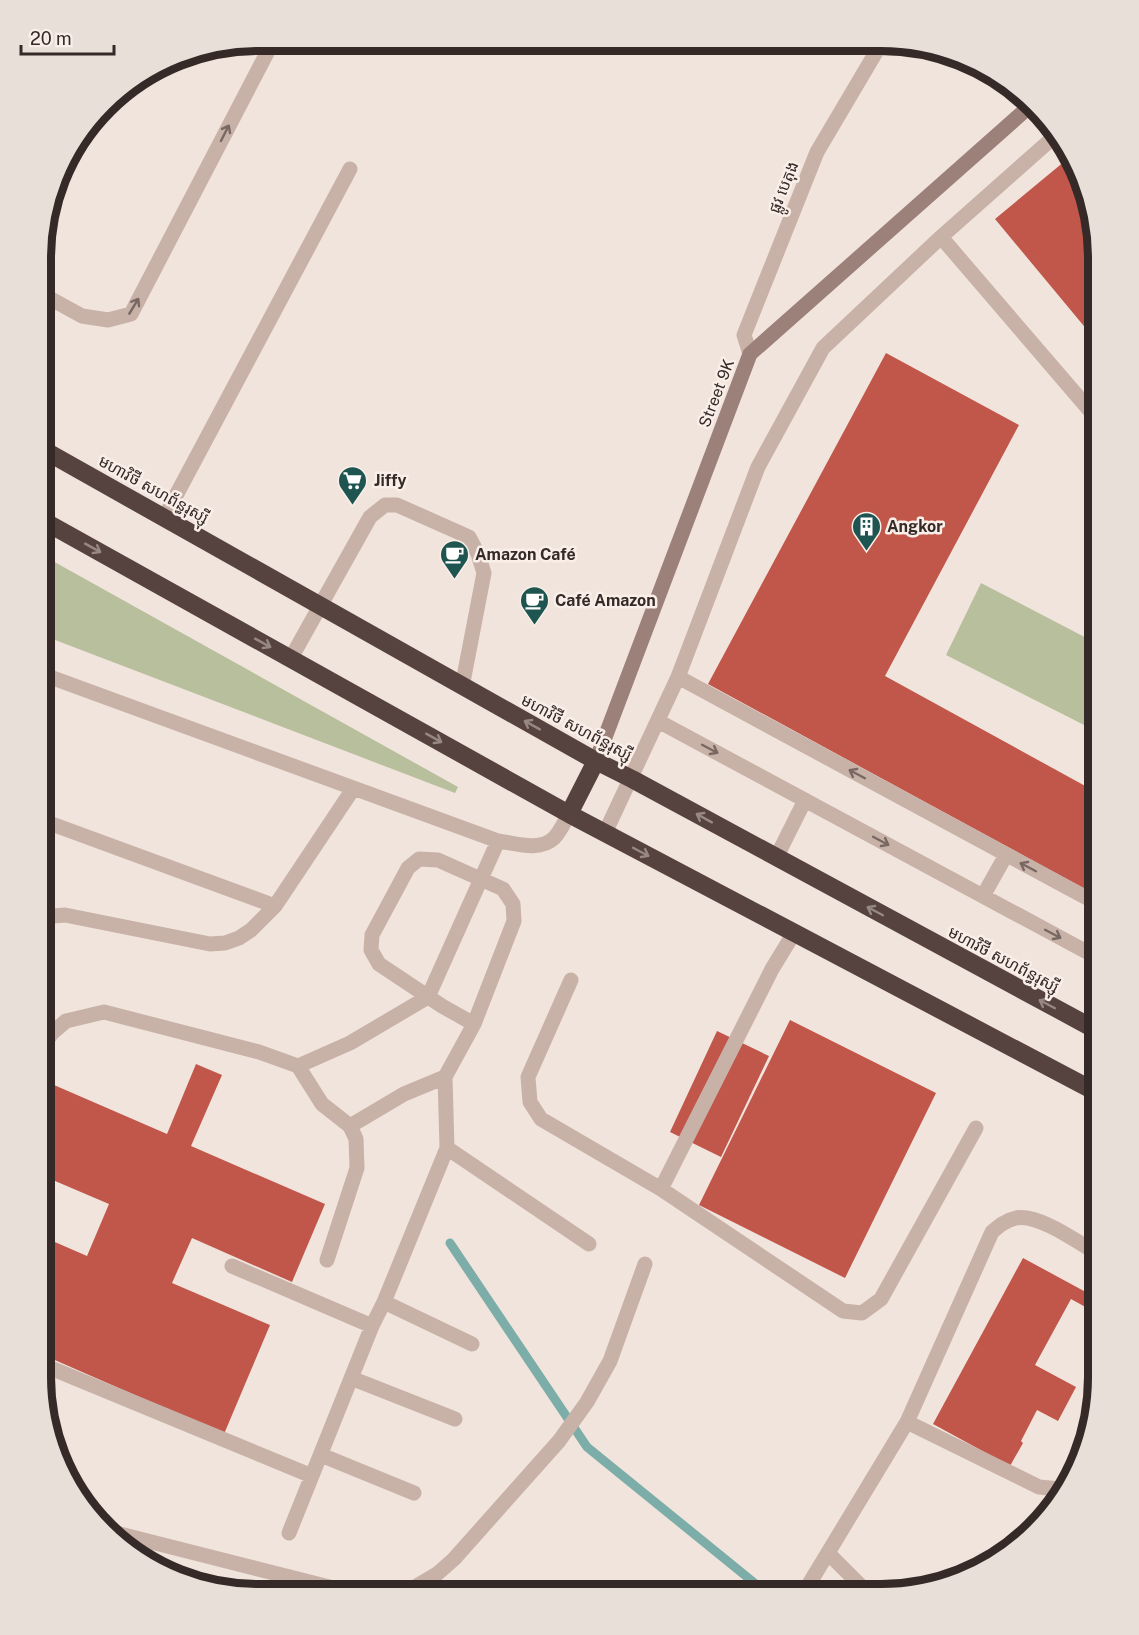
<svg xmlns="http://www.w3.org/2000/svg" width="1139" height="1635" font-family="'Public Sans','Noto Sans Khmer',sans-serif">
<rect width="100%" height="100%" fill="#f1e4dc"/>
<path fill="#b8bf9c" d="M42 555 458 787 455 793 42 635Z
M981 583 1098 644V732L946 655Z"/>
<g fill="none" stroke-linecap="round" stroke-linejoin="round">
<path stroke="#7cada8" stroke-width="9" d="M450 1243 587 1447 768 1594"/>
</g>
<path fill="#c1564a" d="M1071 156 1076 162 1098 258V343L995 219Z
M886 353 1019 425 885 676 1098 793V896L708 684Z
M790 1020 936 1093 845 1278 699 1205Z
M717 1031 769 1056 721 1157 670 1132Z
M196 1064 222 1075 191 1146 325 1204 292 1282 192 1238 172 1283 270 1325 224 1434 41 1354V1236L87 1256 109 1204 41 1175V1114L54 1085 167 1134Z
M1023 1258 1095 1297 1089 1309 1071 1299 1035 1365 1076 1387 1058 1421 1037 1410 1021 1441 1023 1443 1010 1466 933 1424Z"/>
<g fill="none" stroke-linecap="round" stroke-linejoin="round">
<path stroke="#c8b2a8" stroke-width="15" d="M941 237 1098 420
M42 294 82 316 108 320 131 314 268 51 262 41
M164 518 350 169
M291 658 370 517 385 505H397L469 537 478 554 484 573 462 687
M42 674 498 841C515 843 540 852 554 838 560 832 565 821 569 814
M678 677 1098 904
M658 721 1098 958
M41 820 275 906
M605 833 678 677 758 467 823 348 941 237 1055 136
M776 858 805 800
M983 896 1006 855
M41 917 65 915 210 944 225 943 239 938 251 930 275 906 353 789
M571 980 528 1077 530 1102 541 1119 661 1189 843 1311 862 1313 881 1299 976 1128
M41 1049 52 1033 66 1021 104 1012 259 1052 298 1066 350 1043 428 997 498 841
M298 1066 322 1104 350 1126 356 1139 357 1168 327 1260
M350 1126 404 1094 445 1077
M447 1148 589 1244
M661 1189 772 969 794 933
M232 1266 372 1326
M384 1302 472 1344
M41 1364 312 1476
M351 1378 455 1419
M907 1422 1039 1487 1060 1489 1065 1487
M321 1455 414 1493
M116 1533 353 1593
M289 1533 372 1326 384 1302 447 1148 445 1077 474 1024 514 921 513 904 503 889 438 860 419 859 408 868 372 935 371 950 379 964 442 1006 474 1024
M828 1553 869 1594
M405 1593 437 1574 454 1559 559 1441 587 1402 610 1361 645 1264
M803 1594 907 1422 992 1232C999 1226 1006 1220 1016 1218 1038 1213 1079 1243 1098 1254"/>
<path stroke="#c8b2a8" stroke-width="15" d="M750 354 744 335 817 152 882 42"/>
<path stroke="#9c817a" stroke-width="15" d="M596 761 750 354 1030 106"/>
<path stroke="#56433f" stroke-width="18" d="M42 449 596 761 632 779 1098 1031
M42 520 569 814 1098 1093
M569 814 596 761"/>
</g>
<defs><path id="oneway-shaft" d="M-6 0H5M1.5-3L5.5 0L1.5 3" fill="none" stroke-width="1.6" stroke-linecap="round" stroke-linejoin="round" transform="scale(1.5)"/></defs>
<g stroke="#786762">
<use href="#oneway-shaft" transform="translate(225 133) rotate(-63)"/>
<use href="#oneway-shaft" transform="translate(134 306) rotate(-59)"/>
<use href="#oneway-shaft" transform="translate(710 749) rotate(28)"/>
<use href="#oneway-shaft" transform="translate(857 774) rotate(-152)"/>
<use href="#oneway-shaft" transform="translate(881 841) rotate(28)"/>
<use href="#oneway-shaft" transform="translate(1028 867) rotate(-152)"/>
<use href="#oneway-shaft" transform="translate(1053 934) rotate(28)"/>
</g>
<g stroke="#978883">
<use href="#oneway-shaft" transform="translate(93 548) rotate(29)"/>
<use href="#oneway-shaft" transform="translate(263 643) rotate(29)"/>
<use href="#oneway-shaft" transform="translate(532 725) rotate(-151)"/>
<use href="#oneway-shaft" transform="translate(434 738) rotate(29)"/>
<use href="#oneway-shaft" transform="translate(704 818) rotate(-151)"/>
<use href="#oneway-shaft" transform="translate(641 852) rotate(28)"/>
<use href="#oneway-shaft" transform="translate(875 911) rotate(-152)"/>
<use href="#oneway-shaft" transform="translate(1047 1004) rotate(-152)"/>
</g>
<defs>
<symbol id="supermarket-pin" viewBox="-11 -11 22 30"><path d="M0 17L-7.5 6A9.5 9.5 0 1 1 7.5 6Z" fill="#1f5551" stroke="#f9efe8"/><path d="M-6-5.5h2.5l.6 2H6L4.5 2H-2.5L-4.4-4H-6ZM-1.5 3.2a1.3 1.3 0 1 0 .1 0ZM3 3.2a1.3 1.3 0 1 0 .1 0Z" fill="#fff"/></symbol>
<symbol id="building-pin" viewBox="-11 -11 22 30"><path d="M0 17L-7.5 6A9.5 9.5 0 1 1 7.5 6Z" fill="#1f5551" stroke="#f9efe8"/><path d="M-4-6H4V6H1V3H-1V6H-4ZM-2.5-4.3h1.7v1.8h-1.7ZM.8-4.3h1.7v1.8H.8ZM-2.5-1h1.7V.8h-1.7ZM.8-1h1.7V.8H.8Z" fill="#fff"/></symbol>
<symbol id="cafe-pin" viewBox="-11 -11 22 30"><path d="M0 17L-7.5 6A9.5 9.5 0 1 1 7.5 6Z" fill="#1f5551" stroke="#f9efe8"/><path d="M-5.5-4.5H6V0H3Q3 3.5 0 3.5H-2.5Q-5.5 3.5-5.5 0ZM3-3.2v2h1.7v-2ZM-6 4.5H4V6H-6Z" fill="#fff"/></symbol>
</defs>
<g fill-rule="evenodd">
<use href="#supermarket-pin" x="336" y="464" width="33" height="45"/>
<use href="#building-pin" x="850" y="510" width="33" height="45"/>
<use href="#cafe-pin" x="438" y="538" width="33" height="45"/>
<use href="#cafe-pin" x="518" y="584" width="33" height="45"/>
</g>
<g text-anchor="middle" stroke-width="5" stroke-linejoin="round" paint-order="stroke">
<g font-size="16" fill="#362a28" stroke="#f9efe8">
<text transform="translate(783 187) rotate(-68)" y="6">ផ្លូវ បេតុង</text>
<text transform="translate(716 393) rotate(-69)" y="6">Street 9K</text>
<text transform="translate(154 489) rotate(29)" y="6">មហាវិថី សហព័ន្ធរុស្ស៊ី</text>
<text transform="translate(577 727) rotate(28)" y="6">មហាវិថី សហព័ន្ធរុស្ស៊ី</text>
<text transform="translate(1004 959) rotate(28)" y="6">មហាវិថី សហព័ន្ធរុស្ស៊ី</text>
</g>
<g font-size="16" font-weight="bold" fill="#362a28" stroke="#f9efe8" text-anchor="start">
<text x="374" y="486">Jiffy</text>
<text x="887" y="532">Angkor</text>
<text x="475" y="560">Amazon Café</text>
<text x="555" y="606">Café Amazon</text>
</g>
</g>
<path d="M0 0H1139V1635H0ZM258 51H881A207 207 0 0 1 1088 258V1377A207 207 0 0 1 881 1584H258A207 207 0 0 1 51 1377V258A207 207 0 0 1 258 51Z" fill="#e9dfd9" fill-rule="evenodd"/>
<path fill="none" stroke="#362a28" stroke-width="8" d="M258 51H881A207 207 0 0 1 1088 258V1377A207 207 0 0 1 881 1584H258A207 207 0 0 1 51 1377V258A207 207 0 0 1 258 51Z"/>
<path d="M21 45v9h93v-9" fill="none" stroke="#362a28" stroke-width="3"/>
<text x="30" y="45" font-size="18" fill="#362a28" stroke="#f9efe8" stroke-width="4.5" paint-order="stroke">20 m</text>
</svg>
